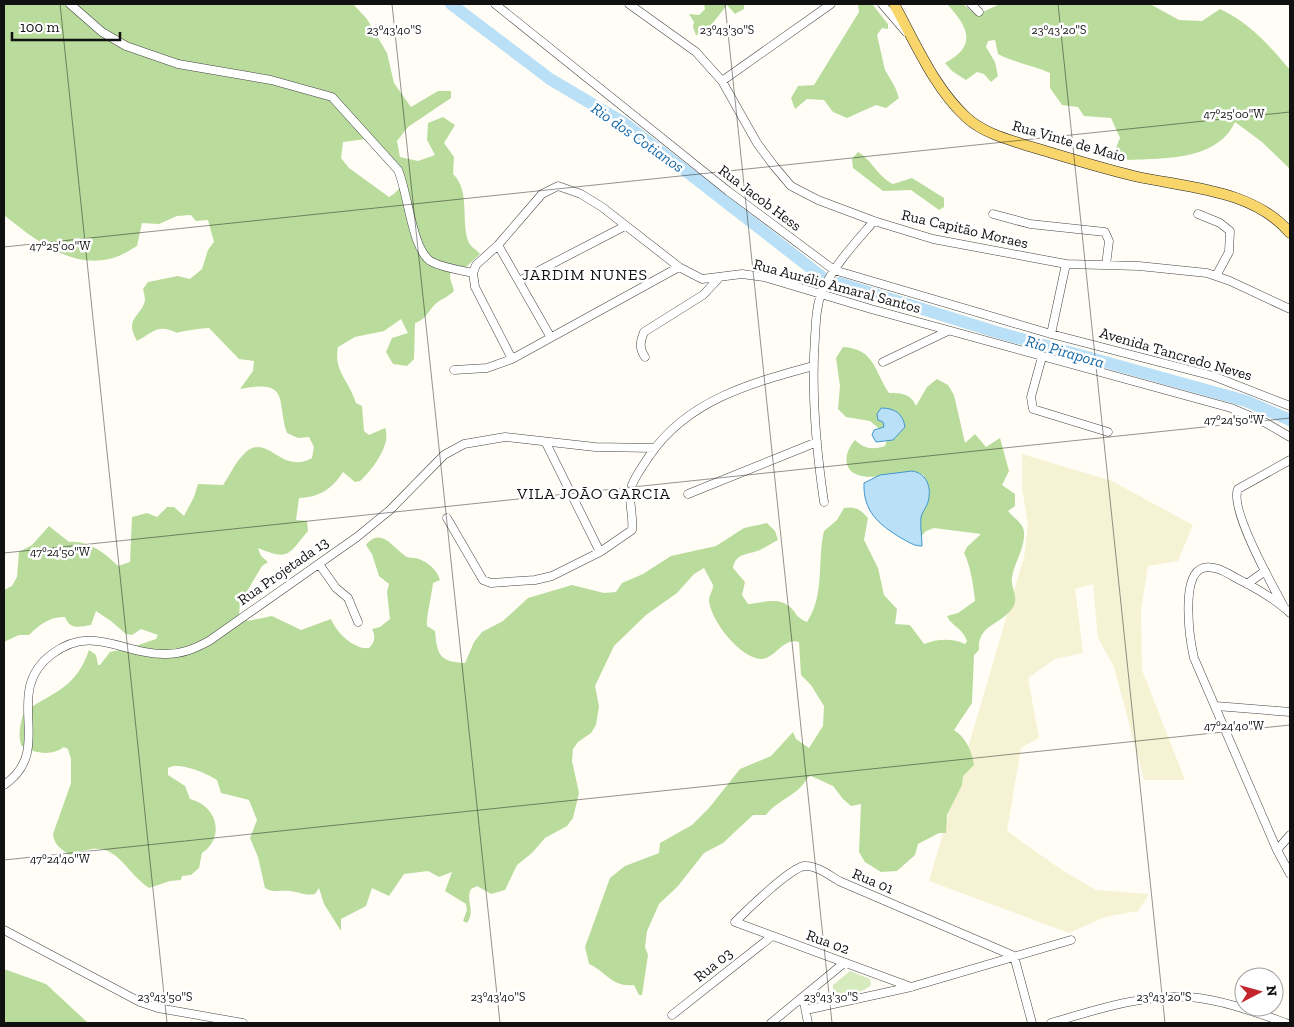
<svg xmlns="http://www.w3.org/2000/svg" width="1294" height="1027" font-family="'Zilla Slab',serif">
<rect width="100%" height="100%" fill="#fffdf5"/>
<path fill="#f6f3d4" d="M1022 454 1112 481 1193 525 1178 561 1148 566 1141 611 1142 670 1185 780H1144L1114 667 1098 638 1093 584 1075 589 1083 653 1055 659 1028 678 1039 738 1021 748 1007 831 1062 870 1096 890 1149 894 1138 911 1105 917 1069 933 929 881 1024 557 1028 526 1022 487Z"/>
<path fill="#d5ebbd" d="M850 971 870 979 871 985C864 992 842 999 833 993V985Z"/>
<path fill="#b9dc9c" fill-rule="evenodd" d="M4 4H353L367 19 387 53 394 83 411 107 438 91H451V98L408 127 397 141 400 157 418 161 435 155 427 140 428 123 443 117 455 125 444 143 454 157 453 174C471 191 460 222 469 243 471 247 477 250 480 254L465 268 451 267 450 278 454 291C449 296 444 298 438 302 428 309 428 319 415 323L414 359 407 366 393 364 386 352 392 338 408 333 401 319 384 331 355 337 338 347C333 371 350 382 356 403L362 406 364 431 369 435 385 428C392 444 372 470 360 481L355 482 343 472C332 489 320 497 299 498L296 520 307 521 308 531C288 555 289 561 258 548L261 556 268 562 262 566 240 603 239 615 248 621 272 616 301 630 331 619C336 632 354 650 369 648 375 641 376 637 372 629L380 627 390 619 387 592 389 584 379 576 372 554 366 545C380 527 392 546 404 555 408 559 414 557 419 559 429 563 437 570 440 580L433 583C432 593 426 619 427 626L435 631C437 655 440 662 465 663L474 642 482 632 503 621 528 598 572 585 604 593 616 592 622 583 643 574 671 556 716 546 744 528 767 523 775 531 778 540C772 543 766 547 760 550 748 555 735 553 733 568L745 582 742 595 748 604C762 603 778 596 790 607 798 614 794 616 807 622 825 595 817 561 824 531L837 520 844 508C855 506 860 509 868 518L864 540 878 568 884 595 897 609 895 624 910 625 924 644C937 639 952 638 965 644L967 641C962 627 952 627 947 616L958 613 975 601C974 588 970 564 964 553L967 547 981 534 934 528 926 531 916 542 924 475C902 468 881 480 862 476 841 472 844 452 855 440 865 449 872 450 885 446L888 436 870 421 846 417 838 409 840 386 836 358 843 347C875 349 874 371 889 393 902 393 911 394 916 406L927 387 937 379 948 385 954 395 965 443 975 434 986 447 1000 438 1009 471 1002 485 1015 494V506L1008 511C1013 518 1023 522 1024 532 1025 548 1015 561 1012 577 1010 589 1021 598 1011 610 999 625 977 626 979 650L974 655 972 703 954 730C966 737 972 752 974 765L963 776 962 785 947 815 946 833H939L918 844 915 855 897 871 881 872 865 862 859 852 861 804 851 806 843 799 833 786 811 776 808 777C797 797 778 799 766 815H753L723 843 704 853 678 886 659 904 647 931 645 947 648 955 642 995H639L634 985C611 987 608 973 589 964L585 947 610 878 625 866 659 853 660 843 692 825 709 808 740 769 771 756 793 732 796 739 809 748 823 726 824 706 811 685 801 675 799 642C783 637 775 659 761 659 740 658 710 620 709 600 709 595 713 591 713 585L704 568 694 574 677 593 646 615 614 646 595 686 599 706 596 725 591 733 578 742 573 749 572 761 579 793 573 818 567 826 545 838 532 853 517 865 505 890 491 894 477 886 471 889C465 900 476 911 467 923L463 921 467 910 466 904 445 891 452 872 439 877 428 871 404 874 389 896 372 888 366 906 341 919V931L324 904 319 888 315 894C304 896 300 892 290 891 280 890 273 893 265 888L258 857 250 838 257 820 249 800 221 793 217 780C207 773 178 761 168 768V775L185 786 190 799C218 806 225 838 202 853L199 868 191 875 182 876 181 880 170 881 149 888C120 868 116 834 71 856 63 850 54 846 53 834L71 783V759L68 749 64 747C51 757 33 753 21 745 18 734 20 721 25 711 55 691 76 688 89 650L96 655 98 665H100L110 652 130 648 156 639 158 635 141 629 132 635 126 634 111 621 96 611 91 625C79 627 70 630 65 617 50 616 39 625 29 635H19L4 642V590L12 586 17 577 19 552 32 545 49 526 69 542C88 540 105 553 118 566L130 562 132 517 147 513 157 517 167 507H174L184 516 194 497 198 484 223 485C230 475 235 463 243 455 267 429 280 476 312 458L314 447 309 437 298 438 287 433C276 400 291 379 240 389L253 371 254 361 239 359 209 328C204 328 181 331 177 333 157 323 153 333 137 341 124 318 140 318 145 301 145 298 144 292 143 289L148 282 178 276 190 279 202 269 208 250 214 242 208 220 196 221 191 215 177 216 159 224 142 223 137 246C130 250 121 256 113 258 71 270 34 239 4 215ZM374 138C389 154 420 179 389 197L349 168 341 158 343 142Z
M704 4H744V9L735 14 727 5 704 34 696 35 693 27 694 22 689 14 699 15 705 9Z
M858 4H872L888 24V29L882 28 877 35 885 70 895 87 899 98 886 108 876 105 847 118 833 112 824 100 807 99 795 109 791 98 798 86 814 85 859 12Z
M947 4H963L976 15 1000 4H1150L1179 20 1202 21 1220 9C1250 23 1269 45 1290 70V169L1262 142 1235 122C1217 161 1164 158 1128 160L1115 150 1120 138 1111 118 1084 116 1078 107 1062 105 1050 88V73C1033 65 1015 63 998 54L995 40 988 41 986 47 995 62 998 76 991 82 984 74 977 72 966 80 952 71 945 63C979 45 967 26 947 4Z
M858 152C872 160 877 176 893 184L912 178 944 198V207L939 210 911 190 883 191 853 168 852 159Z
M4 969 46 984 88 1023H4Z"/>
<path fill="#b9e0f7" stroke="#3f96cf" d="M881 408C894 408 903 413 905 427L893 440 876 442 872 435 874 430 884 427 883 422 878 420 877 414Z
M912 471C927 473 932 488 928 502 927 507 922 512 921 517 920 526 922 537 922 546 913 546 909 542 901 538 878 524 863 511 864 483L880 475Z"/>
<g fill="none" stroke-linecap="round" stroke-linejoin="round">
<path stroke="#b9e0f7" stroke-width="12" d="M451 4 550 79 624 123 821 276
M839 283 993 331 1246 401 1290 420"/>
<defs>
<path id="minor" d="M70 4 102 32 126 46 178 64 271 80 332 97 398 170C408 192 412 252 432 262 444 268 460 270 473 273L476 265 498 245 542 194 558 186 581 194 602 207 679 267 702 279 742 274 764 277 871 309 1231 408 1266 423 1290 437
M495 4 728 191 834 270 1051 334 1213 376 1290 406
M629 4 696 52 722 81 757 143 774 166 791 186 818 200 874 221 933 239 1066 264 1139 266 1207 273 1230 281 1290 309
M882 4 906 32
M971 4 979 12
M722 81 831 4
M993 214 1030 224 1105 232 1109 241 1106 265
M1198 214 1220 223 1230 231 1229 252 1216 276
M498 245 550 336
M473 273 475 287 512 359
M519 281 625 226
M1051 334 1066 264
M645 357C639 348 640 342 644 332L703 295 720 277
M1042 357 1031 397 1033 409 1108 432
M883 362 948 331
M454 370 487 368 512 359 679 267
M546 443 600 552
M688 494 817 442
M824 502C816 448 811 392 815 337 816 322 816 306 822 292 834 265 855 243 874 221
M447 518 483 580 491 583 535 580 552 576 600 552 632 530C634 515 627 500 632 485 636 475 644 464 650 455 688 400 751 383 813 366
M319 564 336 588 348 598 358 622
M1247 584 1265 571
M1283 605C1272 585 1229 508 1238 489L1290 460
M1290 613C1277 600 1259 590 1242 581 1231 576 1216 564 1203 568 1180 575 1190 641 1194 658L1277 850 1290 874
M1216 706 1290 712
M4 785C57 749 0 693 52 654 93 623 123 655 166 654 182 654 194 649 209 641L357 537 390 510 444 455 464 444 505 437 595 447 655 448
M1277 850 1290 835
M4 930 140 1002 158 1008 243 1023
M911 987 735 922C747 910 789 869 804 866 816 865 829 875 839 881L1014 956 1032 1023
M803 997 808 1023
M806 1010 911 987 1071 940
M672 1015 771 937
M771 1023 844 963
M1051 1023C1095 1010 1143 994 1190 997 1223 1000 1255 1012 1286 1023"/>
<path id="major" d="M894 4C915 42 934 88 967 118 985 134 1010 140 1032 147 1065 157 1100 168 1134 176 1187 188 1253 189 1290 233"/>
</defs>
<use href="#minor" stroke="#444" stroke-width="9"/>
<use href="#major" stroke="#222" stroke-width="11"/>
<use href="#minor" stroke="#fff" stroke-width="8"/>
<use href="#major" stroke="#f9d66b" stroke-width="10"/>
</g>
<path fill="none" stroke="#111" stroke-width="1" stroke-opacity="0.45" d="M60 4 167 1023M392 4 500 1023M725 4 832 1023M1058 4 1165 1023M4 247 1290 112M4 553 1290 418M4 860 1290 725"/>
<g text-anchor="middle" stroke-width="5" stroke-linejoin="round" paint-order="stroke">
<g font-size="15" fill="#111" stroke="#fff">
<text transform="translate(1069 141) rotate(16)" y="5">Rua Vinte de Maio</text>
<text transform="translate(760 198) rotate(37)" y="5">Rua Jacob Hess</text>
<text transform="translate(965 229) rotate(13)" y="5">Rua Capitão Moraes</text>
<text transform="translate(837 286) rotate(15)" y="5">Rua Aurélio Amaral Santos</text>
<text transform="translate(1176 354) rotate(16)" y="5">Avenida Tancredo Neves</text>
<text transform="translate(283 571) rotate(-35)" y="5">Rua Projetada 13</text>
<text transform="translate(873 881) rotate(23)" y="5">Rua 01</text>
<text transform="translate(828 942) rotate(20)" y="5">Rua 02</text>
<text transform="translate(713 965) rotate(-39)" y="5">Rua 03</text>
</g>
<g font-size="16" font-style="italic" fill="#1768a6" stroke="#fff">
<text transform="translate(638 137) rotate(35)" y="6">Rio dos Cotianos</text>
<text transform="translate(1065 351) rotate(16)" y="6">Rio Pirapora</text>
</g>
<g font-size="16" letter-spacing="1" fill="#111" stroke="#fff">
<text x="585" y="280">JARDIM NUNES</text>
<text x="594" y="499">VILA JOÃO GARCIA</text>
</g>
</g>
<g font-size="12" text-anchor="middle" fill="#111" stroke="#fff" stroke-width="5" stroke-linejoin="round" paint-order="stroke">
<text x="394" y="34">23°43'40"S</text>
<text x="727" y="34">23°43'30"S</text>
<text x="1059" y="34">23°43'20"S</text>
<text x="1234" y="118">47°25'00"W</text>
<text x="60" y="250">47°25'00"W</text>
<text x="1234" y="424">47°24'50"W</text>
<text x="60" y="556">47°24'50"W</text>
<text x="1234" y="730">47°24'40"W</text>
<text x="60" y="863">47°24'40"W</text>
<text x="165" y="1001">23°43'50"S</text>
<text x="498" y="1001">23°43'40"S</text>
<text x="831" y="1001">23°43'30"S</text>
<text x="1164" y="1001">23°43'20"S</text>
</g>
<rect width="1294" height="1027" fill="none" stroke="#111111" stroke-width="10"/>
<g transform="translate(1259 992) rotate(84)"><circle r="24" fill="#ffffff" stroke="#a0a0a0"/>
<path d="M0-4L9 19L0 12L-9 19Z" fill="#c4262e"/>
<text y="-8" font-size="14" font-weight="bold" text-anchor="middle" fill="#111111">N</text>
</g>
<path d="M12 32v8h108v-8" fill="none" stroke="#111111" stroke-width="2.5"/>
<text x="20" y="32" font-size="15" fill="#111111" stroke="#ffffff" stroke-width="4" paint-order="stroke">100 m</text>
</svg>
